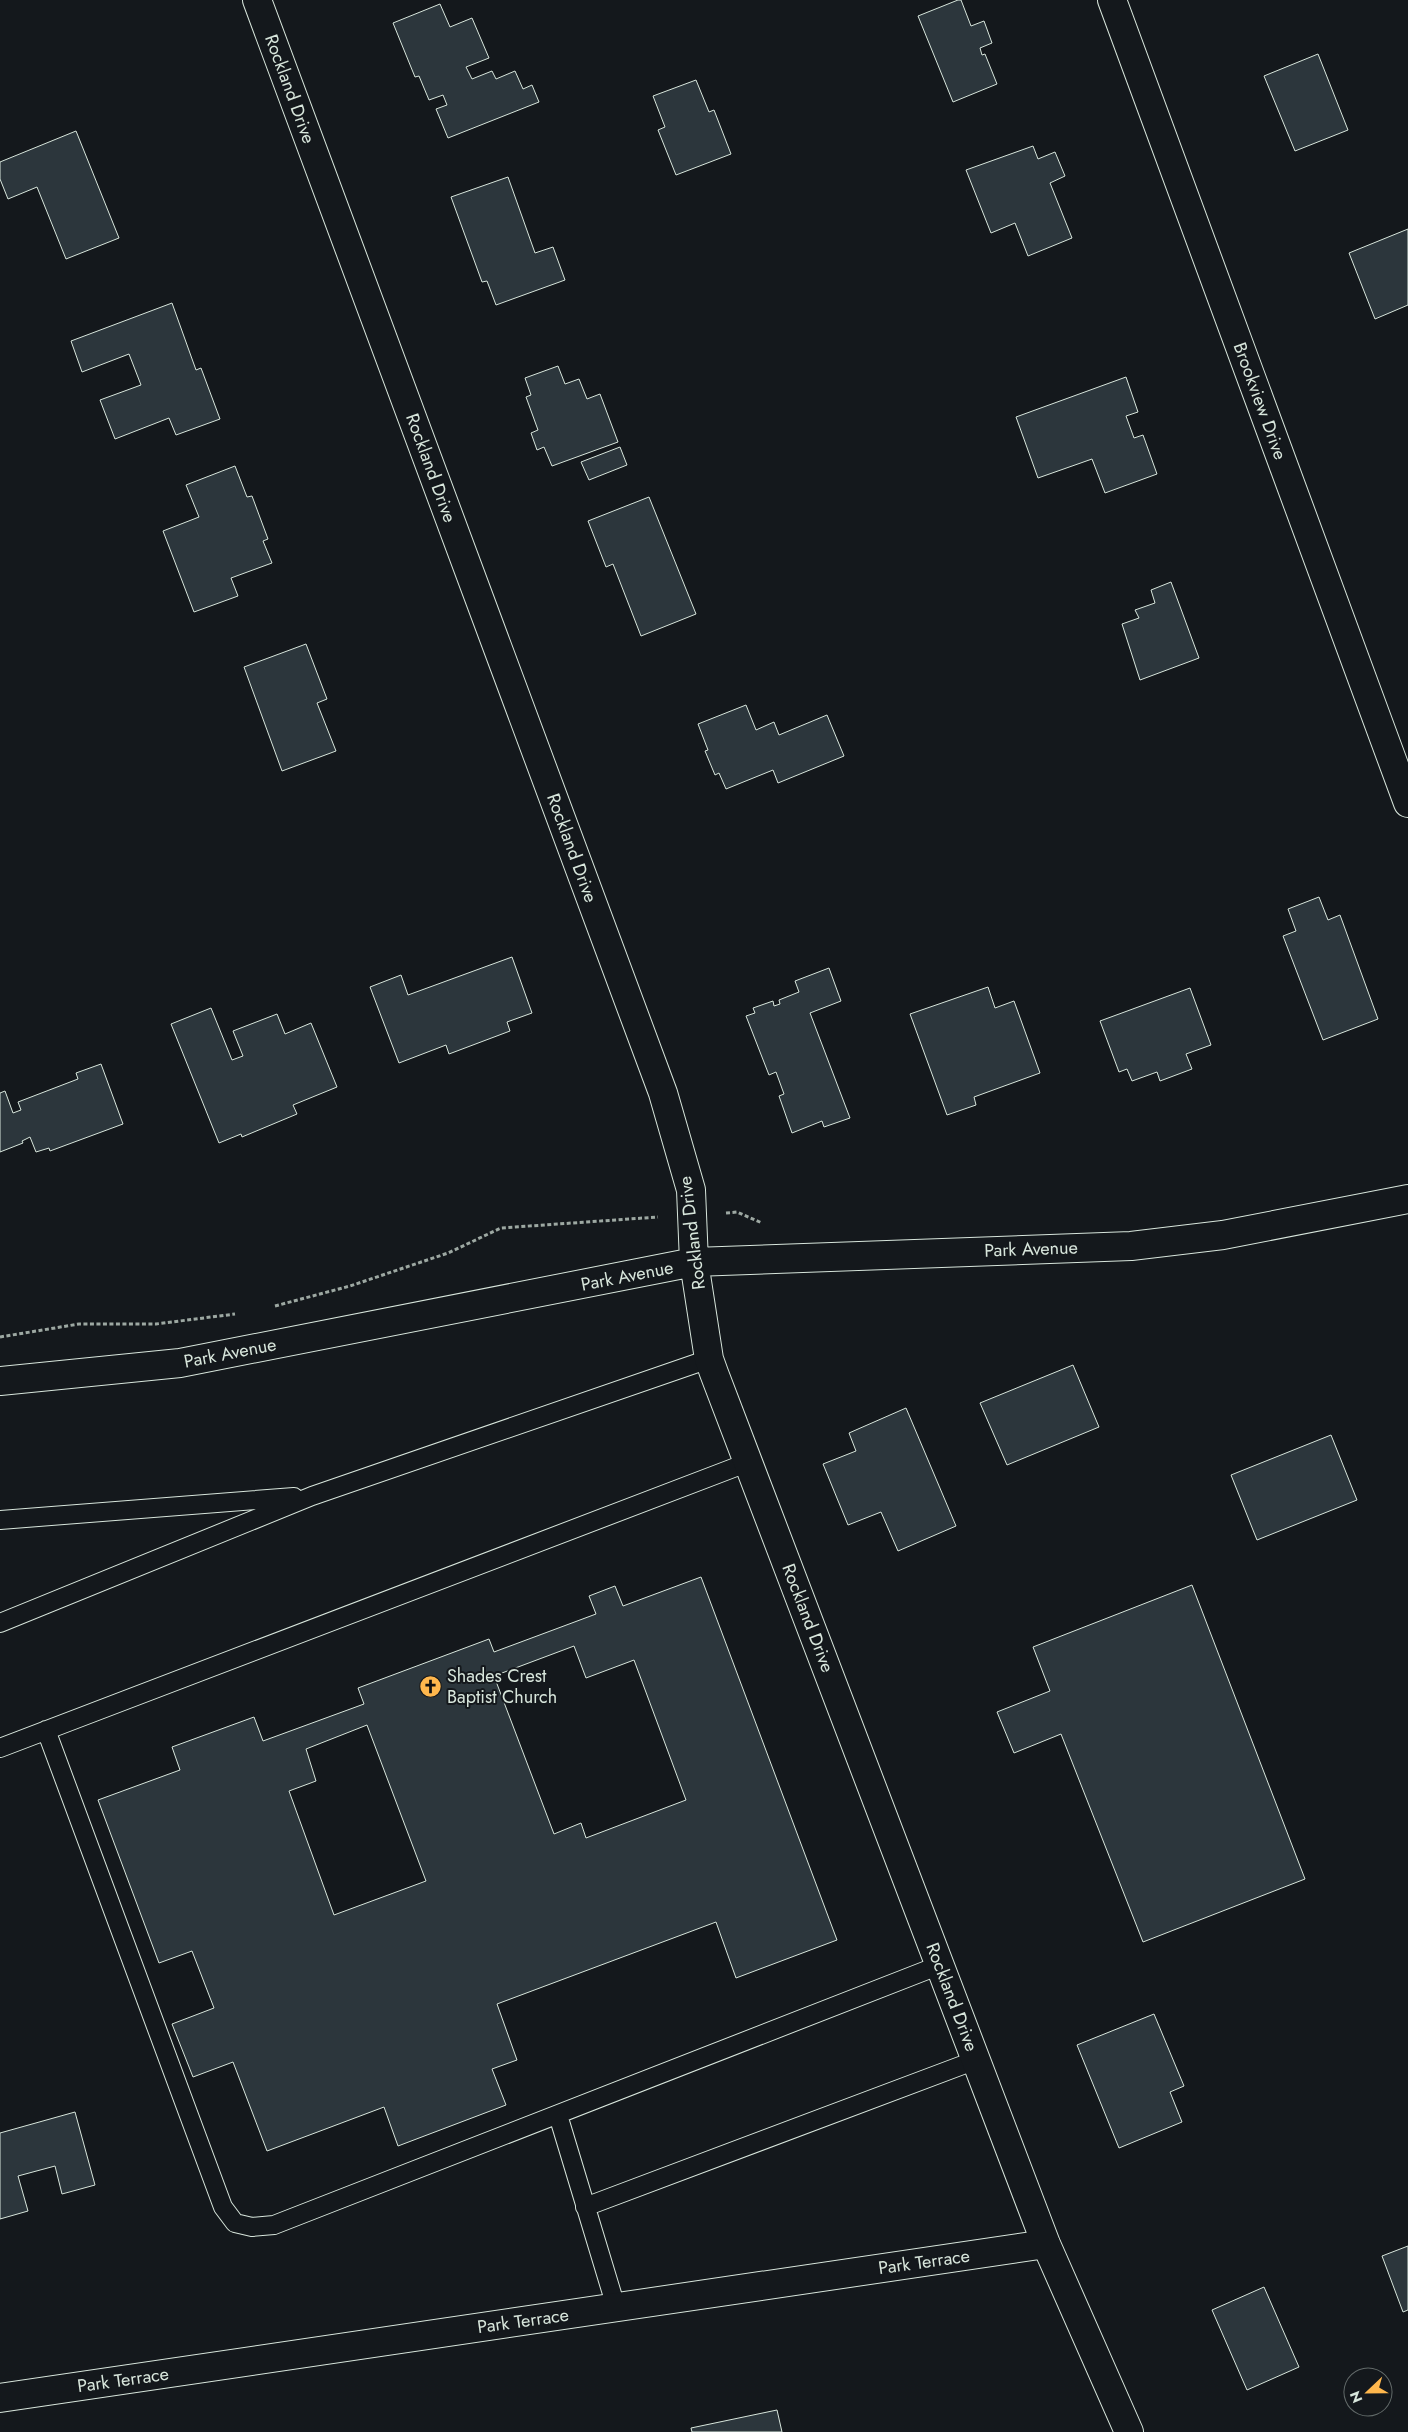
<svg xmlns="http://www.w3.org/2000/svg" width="1408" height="2432" font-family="Jost,sans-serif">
<rect width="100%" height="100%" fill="#14181c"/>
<path fill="#2c363c" stroke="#d8e6dc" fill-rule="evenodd" d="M958 0H961L971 26 984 21 992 43 980 48 982 55 985 54 997 84 953 102 918 16Z
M440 4 450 27 472 18 489 58 466 67 472 79 492 71 496 79 515 71 523 89 532 85 539 102 448 138 436 109 447 105 443 95 429 100 419 76 415 77 393 23Z
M1318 54 1348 130 1295 151 1264 76Z
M696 80 709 112 714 110 731 154 676 175 658 130 665 127 653 96Z
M76 131 119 238 66 259 37 187 8 199 0 179V162Z
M1033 146 1038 159 1055 152 1065 176 1050 183 1072 238 1028 256 1015 223 991 233 966 170Z
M508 177 535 253 553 247 565 280 496 305 487 281 482 282 451 197Z
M1408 229V305L1375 319 1349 253Z
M172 303 196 370 201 368 220 419 176 435 169 418 115 439 100 400 141 385 129 354 82 372 71 341Z
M558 366 565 384 579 379 587 399 600 394 618 442 552 466 544 447 537 450 531 433 538 430 526 397 531 395 525 378Z
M1126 377 1138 412 1126 416 1134 438 1143 435 1157 474 1105 493 1092 459 1038 478 1016 417Z
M620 447 627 465 589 480 581 462Z
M235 466 247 497 252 496 268 539 263 541 272 563 231 578 238 596 194 612 163 531 199 517 186 485Z
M649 497 696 614 641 636 613 564 606 567 588 521Z
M1171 582 1199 658 1140 680 1122 624 1139 618 1135 610 1155 603 1151 590Z
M306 644 327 699 317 703 336 751 282 771 244 667Z
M746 705 756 730 774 722 779 735 827 715 844 756 778 783 773 770 726 789 719 773 715 775 705 751 708 750 698 724Z
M1319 897 1328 920 1340 915 1378 1019 1323 1040 1283 936 1296 931 1288 909Z
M512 957 532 1013 507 1022 510 1031 449 1054 446 1045 399 1063 370 987 401 975 408 995Z
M829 968 841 1001 810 1013 850 1118 824 1127 822 1121 792 1133 779 1096 784 1094 776 1072 769 1075 746 1016 755 1013 753 1008 773 1001 774 1006 780 1004 779 1000 799 992 795 981Z
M988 987 995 1008 1014 1001 1040 1073 974 1097 976 1105 947 1115 910 1014Z
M1190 988 1211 1045 1186 1054 1192 1069 1160 1081 1157 1072 1132 1081 1127 1069 1119 1072 1100 1021Z
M211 1008 232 1060 243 1056 233 1031 277 1014 285 1034 311 1023 337 1087 293 1105 297 1114 242 1137 241 1134 219 1143 171 1024Z
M101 1064 123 1124 50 1151 49 1148 36 1152 30 1137 22 1141 23 1143 0 1152V1093L5 1091 13 1113 21 1110 18 1102 78 1079 76 1073Z
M1073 1365 1099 1427 1007 1465 980 1403Z
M906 1408 956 1526 898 1551 881 1512 848 1525 823 1464 856 1451 849 1433Z
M1331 1435 1357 1500 1257 1540 1231 1475Z
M701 1577 837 1940 736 1978 716 1922 497 2004 517 2060 492 2069 506 2105 398 2146 384 2107 267 2151 233 2062 193 2077 172 2024 214 2008 192 1951 159 1963 98 1800 180 1770 172 1747 254 1717 263 1741 364 1704 358 1688 489 1639 494 1652 596 1614 589 1596 615 1586 623 1606ZM574 1646 586 1678 634 1660 686 1800 586 1838 581 1823 554 1834 494 1676ZM367 1725 426 1881 334 1915 289 1791 316 1781 306 1749Z
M1192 1585 1305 1879 1143 1942 1061 1734 1014 1753 997 1712 1050 1691 1033 1647Z
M1154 2014 1184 2086 1170 2092 1182 2122 1119 2148 1077 2045Z
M75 2112 95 2185 62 2194 55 2166 18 2176 28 2211 0 2219V2133Z
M1408 2246V2310L1403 2312 1382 2256Z
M1264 2287 1299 2367 1247 2390 1212 2310Z
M777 2410 782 2432H692L691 2428Z"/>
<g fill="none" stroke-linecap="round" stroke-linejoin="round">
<defs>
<path id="lane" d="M0 1520 294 1497
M0 1623 312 1496 709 1359
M46 1730 223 2207 235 2223 252 2227 274 2225 940 1965
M0 1748 749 1462
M558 2115 616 2307
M585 2207 976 2060"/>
<path id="street" d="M257 0 663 1093 691 1190 694 1262 709 1359 714 1373 1046 2244 1129 2432
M1112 0 1408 803
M0 1381 180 1363 694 1262 1131 1246 1223 1235 1408 1199
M0 2398 1046 2244"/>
</defs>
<use href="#lane" stroke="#d8e6dc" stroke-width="20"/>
<use href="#street" stroke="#d8e6dc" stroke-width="30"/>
<path stroke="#9da8a2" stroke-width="3" stroke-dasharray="4 2.5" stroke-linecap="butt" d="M726 1213 737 1212 762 1223
M275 1306 350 1286 448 1253 501 1228 658 1217
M0 1337 79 1324H156L235 1314"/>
<use href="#lane" stroke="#14181c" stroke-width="18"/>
<use href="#street" stroke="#14181c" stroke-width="28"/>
</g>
<defs>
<symbol id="church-disc" viewBox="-11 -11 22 22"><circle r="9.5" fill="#ffb74d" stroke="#14181c"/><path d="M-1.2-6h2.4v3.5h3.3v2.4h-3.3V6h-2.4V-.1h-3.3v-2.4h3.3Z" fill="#111"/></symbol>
</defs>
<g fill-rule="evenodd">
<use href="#church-disc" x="418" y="1674" width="25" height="25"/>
</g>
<g text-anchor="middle" stroke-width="4" stroke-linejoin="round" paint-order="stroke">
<g font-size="18" fill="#d8e6dc" stroke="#14181c">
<text transform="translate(290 89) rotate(70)" y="6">Rockland Drive</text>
<text transform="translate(1260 401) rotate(70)" y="6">Brookview Drive</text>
<text transform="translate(431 468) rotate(70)" y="6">Rockland Drive</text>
<text transform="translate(572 848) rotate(70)" y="6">Rockland Drive</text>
<text transform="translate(692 1233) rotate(-97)" y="6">Rockland Drive</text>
<text transform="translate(1031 1249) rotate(-2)" y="6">Park Avenue</text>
<text transform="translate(627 1276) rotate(-11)" y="6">Park Avenue</text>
<text transform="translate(230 1353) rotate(-11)" y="6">Park Avenue</text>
<text transform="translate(808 1618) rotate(69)" y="6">Rockland Drive</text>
<text transform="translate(952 1997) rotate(69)" y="6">Rockland Drive</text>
<text transform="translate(924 2262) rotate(-8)" y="6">Park Terrace</text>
<text transform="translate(523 2321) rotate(-8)" y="6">Park Terrace</text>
<text transform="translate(123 2380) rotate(-8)" y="6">Park Terrace</text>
</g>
<g font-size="18" fill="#d8e6dc" stroke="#14181c" text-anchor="start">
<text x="447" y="1682">Shades Crest<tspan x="447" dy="21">Baptist Church</tspan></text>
</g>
</g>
<g transform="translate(1368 2392) rotate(248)"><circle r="24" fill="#14181c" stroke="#626a69"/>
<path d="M0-4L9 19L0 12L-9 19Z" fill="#ffb74d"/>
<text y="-8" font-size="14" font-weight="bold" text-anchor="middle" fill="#d8e6dc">N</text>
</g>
</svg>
